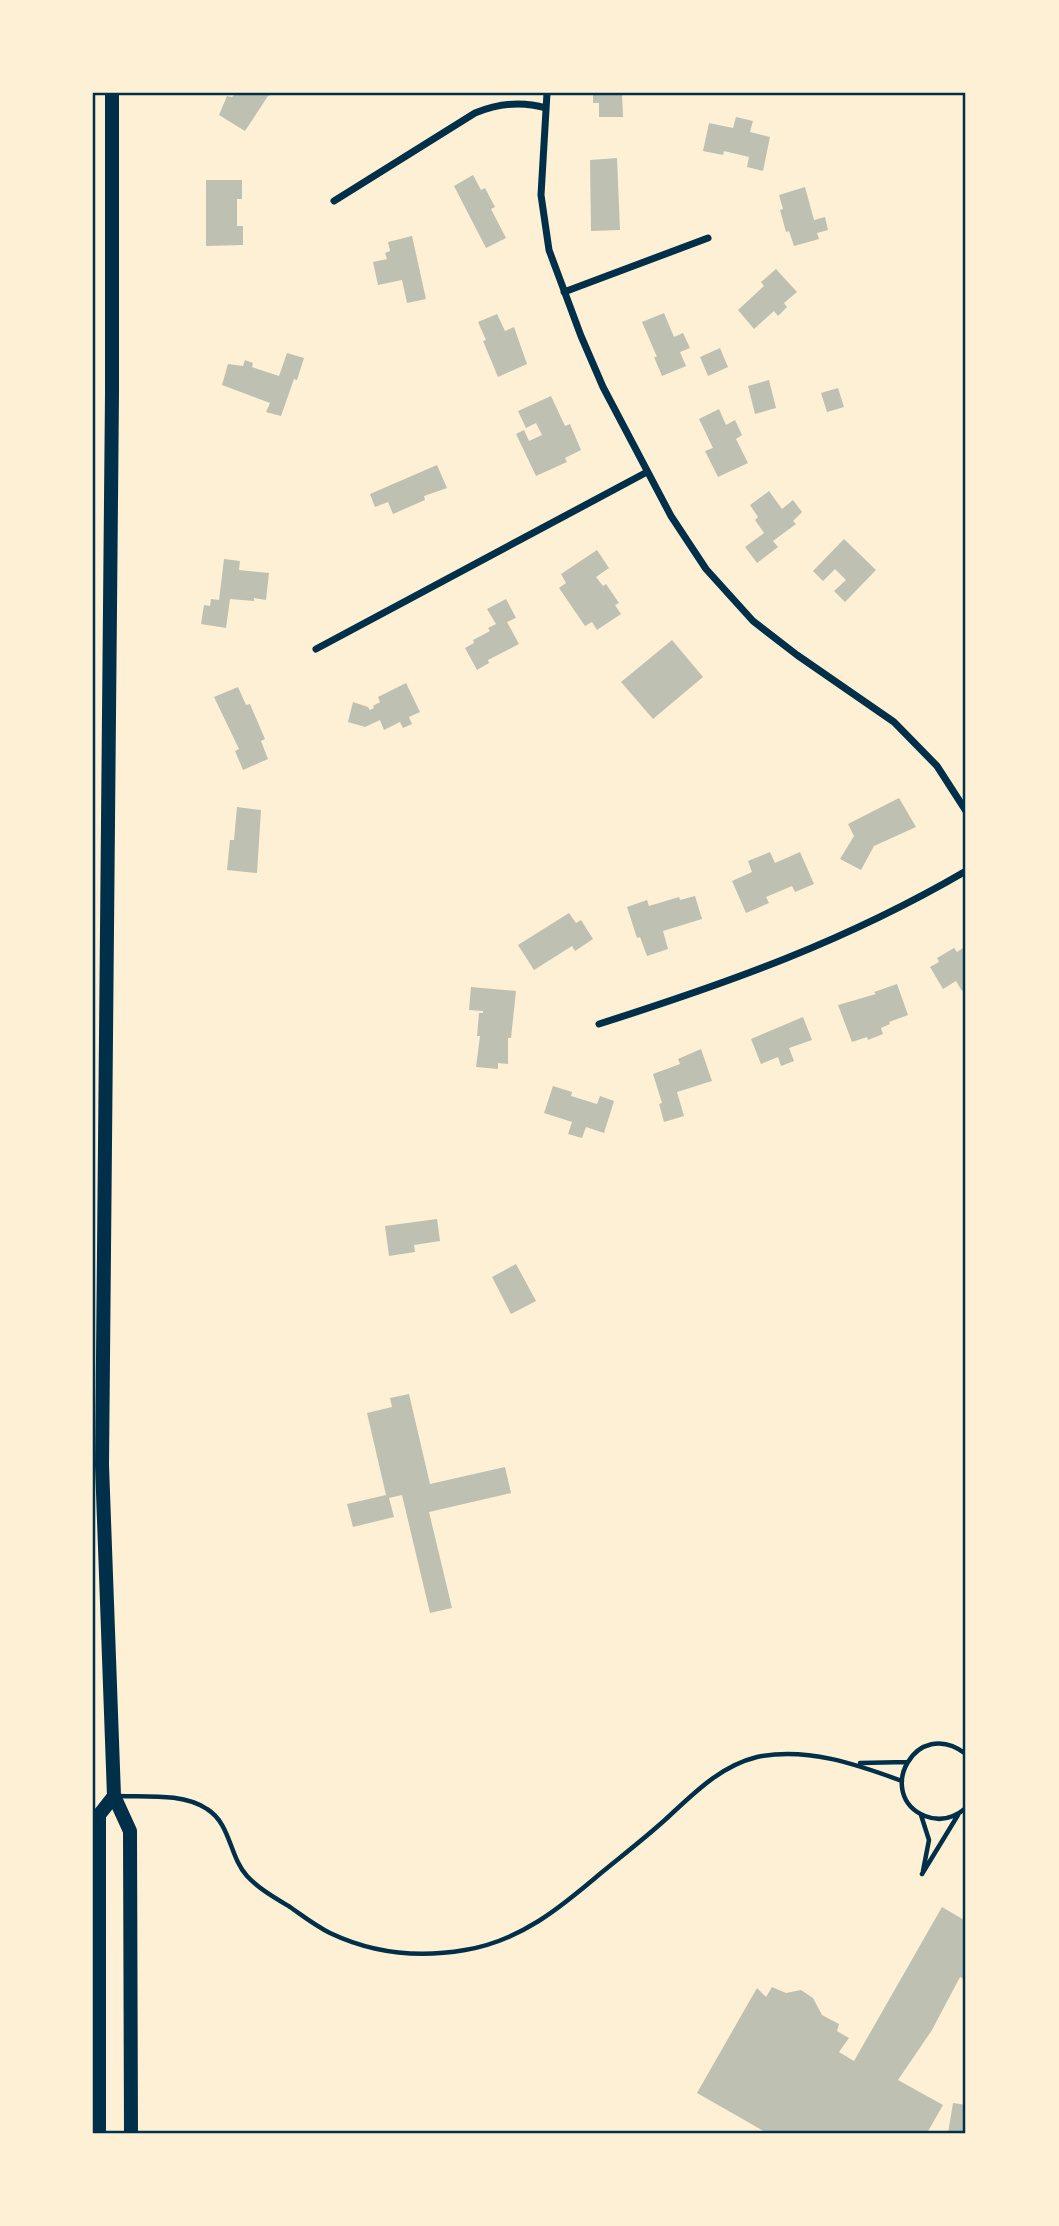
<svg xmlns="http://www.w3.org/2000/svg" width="1059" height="2226" font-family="'Varela Round',sans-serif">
<rect width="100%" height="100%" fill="#fdf0d5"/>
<path fill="#bec0b2" d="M237 93H275L268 96 245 131 219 115 227 96 232 97Z
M593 93H622L623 117H599V103H593Z
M736 117 753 121 750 132 770 137 763 171 747 167 749 157 724 151 723 155 703 151 709 123 733 128Z
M617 158 620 230 591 231 590 160Z
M473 175 481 190 485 188 495 207 491 209 506 238 486 248 454 186Z
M206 180H242V199H237V226H243V245L206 246Z
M805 187 814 220 825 217 828 230 817 233 819 239 794 246 789 231 786 232 780 210 783 209 779 195Z
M412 236 426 299 407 303 402 280 378 285 373 262 387 259 385 253 390 251 388 242Z
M776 269 797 292 784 303 787 307 778 316 774 311 754 329 738 310 764 286 761 282Z
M664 313 674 337 683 333 690 348 680 352 686 366 662 376 654 357H657L642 322Z
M497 314 505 331 514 327 527 364 498 377 483 341 486 340 478 322Z
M720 348 728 367 708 376 700 357Z
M287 353 304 358 297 380 294 379 281 416 266 412 270 403 222 385 228 364 243 366 245 360 253 363 252 367 279 376Z
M769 380 776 408 755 414 748 386Z
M838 388 844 407 827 412 821 393Z
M551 396 565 426 570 424 581 450 565 458 567 462 536 476 516 434 524 430 529 441 542 435 536 423 526 428 518 411Z
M719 409 726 425 735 420 742 435 736 439 748 463 718 477 705 451 713 448 699 419Z
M437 465 447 488 424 496 425 500 393 514 388 502 375 507 370 494Z
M769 491 782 509 793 500 802 512 793 521 796 524 773 541 778 547 757 563 745 547 764 533 755 520 758 517 750 505Z
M844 539 876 570 845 602 834 591 846 580 835 569 823 581 813 571Z
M597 550 609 568 596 577 603 586 606 584 619 603 615 605 621 614 597 630 592 622 585 626 559 588 566 583 561 574Z
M224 559 240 561 239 570 269 573 266 600 254 598V601L230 599 226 628 201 624 204 605 210 606 211 599 219 600Z
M506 599 516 618 507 622 519 644 488 660 489 663 477 670 465 648 474 643 473 640 490 631 488 628 496 624 487 609Z
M672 640 703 677 653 719 621 682Z
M406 683 420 712 409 717 412 724 403 728 400 722 384 730 380 720 365 727 348 722 353 702 368 707 370 710 374 708 373 706 380 702 378 697Z
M238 687 246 705 250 704 265 739 261 741 268 759 243 770 235 751 239 749 214 697Z
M899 798 916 827 874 846 861 870 840 859 854 836 848 824Z
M237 807 261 810 257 873 227 870 230 840H234Z
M770 852 775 863 800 852 814 884 795 892 792 886 766 897 769 903 746 913 732 881 752 872 748 861Z
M695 896 702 919 663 931 668 949 647 956 640 937 637 938 627 907 647 900 649 906 679 897 680 900Z
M569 913 576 923 581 920 593 939 575 951 572 946 534 970 518 945Z
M966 946V988L962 991 956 981 943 989 930 967 939 962 937 958 954 948 957 952Z
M897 984 908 1015 889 1022 890 1024 881 1028 883 1034 868 1040 867 1037 852 1042 838 1005 876 994 874 992Z
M471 987 516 991 511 1038H508V1064L498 1063V1069L476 1067 480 1036H477L479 1013H483V1011L469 1010Z
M803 1017 812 1040 789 1048 794 1061 781 1066 778 1057 761 1064 751 1039Z
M701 1049 712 1081 677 1092 684 1116 664 1122 659 1104 662 1103 653 1074 680 1064 678 1059Z
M553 1086 572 1092 571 1096 597 1104 600 1096 614 1101 604 1133 586 1127 582 1138 568 1134 572 1122 544 1113Z
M437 1219 440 1241 414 1245 415 1252 389 1256 385 1226Z
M516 1264 536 1301 511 1314 492 1277Z
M409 1394 430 1484 505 1467 511 1493 429 1512 452 1608 430 1613 402 1495 389 1498 394 1517 353 1527 347 1504 386 1495 367 1413 392 1407 390 1398Z
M942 1907 966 1921V1980L960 1977 932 2030 898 2080 943 2105 927 2133H767L697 2093 757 1988 766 1997 772 1987 786 1993 801 1990 813 1998 822 2015 839 2024 837 2031 849 2038 839 2052 854 2061Z
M953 2103 966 2105V2133H948Z"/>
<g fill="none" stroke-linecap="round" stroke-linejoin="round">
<path stroke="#003049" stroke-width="4.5" d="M966 1754C916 1715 874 1795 925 1816 940 1822 954 1818 966 1808
M860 1763 907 1762
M119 1796C147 1797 183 1793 207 1809 231 1824 229 1856 247 1876 259 1889 275 1898 290 1907 303 1916 316 1926 330 1933 372 1953 419 1958 465 1950 520 1941 560 1908 601 1873 623 1855 645 1838 666 1819 693 1794 720 1766 757 1757 807 1747 856 1764 902 1781
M921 1815 929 1840 923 1871
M922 1874 958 1815"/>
<path stroke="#003049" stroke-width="7" d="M547 93 541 195 549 250 581 336 603 387 671 516 706 569 753 621 797 655 894 722 937 766 966 811
M334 201 475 113C499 103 522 101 546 108
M564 292 708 238
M316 649 647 472
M599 1024C731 982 846 941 966 871"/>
<path stroke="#003049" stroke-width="14" d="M112 93V393L102 1465 114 1796 130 1831 131 2133
M99 2133V1815L114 1796"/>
</g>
<rect width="1059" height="2226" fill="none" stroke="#fdf0d5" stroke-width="189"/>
<rect x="94" y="94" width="870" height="2038" fill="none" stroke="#003049" stroke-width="2.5"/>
</svg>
